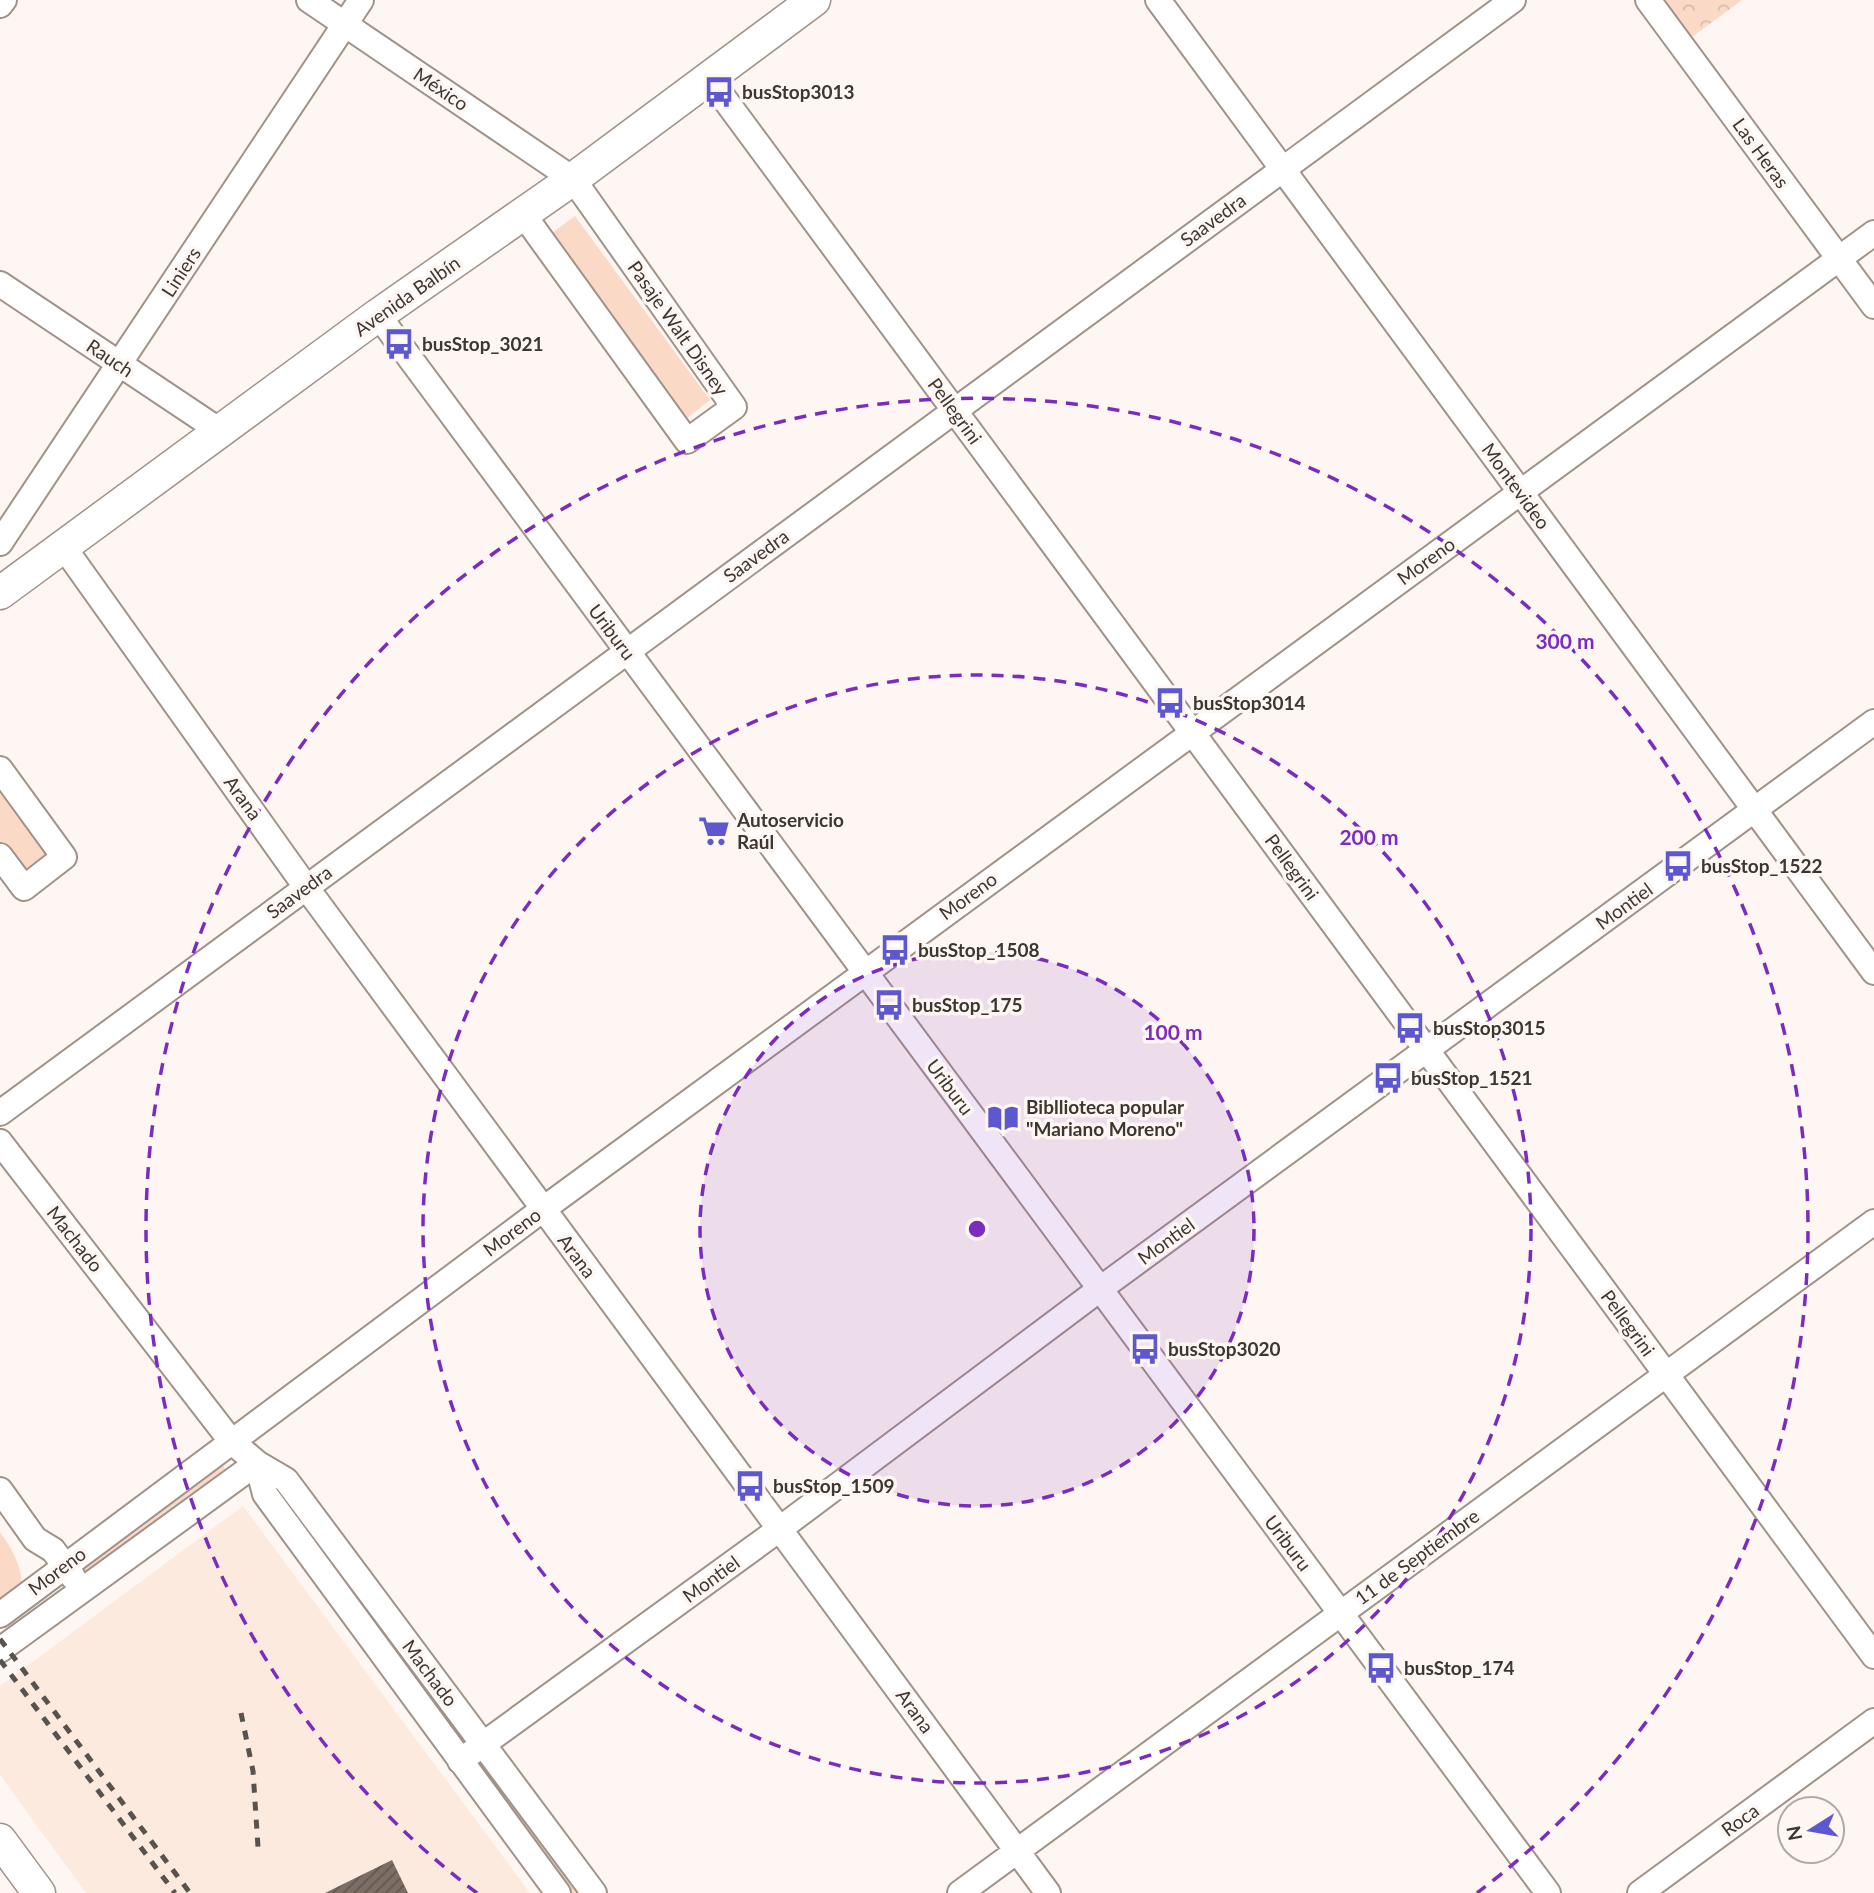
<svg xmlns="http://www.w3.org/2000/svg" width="1874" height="1893" font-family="Lato,sans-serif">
<defs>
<pattern id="park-crowns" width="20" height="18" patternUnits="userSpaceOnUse" patternTransform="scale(1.75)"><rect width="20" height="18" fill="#fbd9c7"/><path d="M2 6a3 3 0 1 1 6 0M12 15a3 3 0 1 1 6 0" fill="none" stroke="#d8bbab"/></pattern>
<pattern id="building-hatch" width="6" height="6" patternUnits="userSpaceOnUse" patternTransform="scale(1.75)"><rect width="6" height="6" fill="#7c6d65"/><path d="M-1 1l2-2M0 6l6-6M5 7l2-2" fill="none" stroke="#625650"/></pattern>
</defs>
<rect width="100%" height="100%" fill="#fdf6f2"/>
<path fill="#fdeadf" d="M243 1506 530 1893H86L0 1775V1686Z"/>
<path fill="#fbd9c7" d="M575 216 710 400 687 418 552 233Z
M0 783 51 851 22 872 0 843Z
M223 1465 226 1471 84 1574 80 1569Z
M277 1482 465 1738 460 1742 272 1486Z
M0 1532C12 1549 21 1564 22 1585L0 1605Z
M485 1765 580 1893H572L480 1770Z"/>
<path fill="url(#park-crowns)" d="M1658 0H1742L1688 40Z"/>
<path fill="url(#building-hatch)" d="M392 1860 408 1893H325Z"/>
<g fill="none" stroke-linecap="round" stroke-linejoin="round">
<defs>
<path id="minor" d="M309 0 573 179 734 407 687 441 523 214
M1158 0 1874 972
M1648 0 1874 306
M0 5 4 0
M709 78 1874 1656
M0 284 220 431
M378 315 1548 1893
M0 543 361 0
M63 546 306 887 1048 1893
M0 769 64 857 24 888 0 856
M0 1113 1513 0
M0 1142 231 1441 257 1463 286 1480 594 1893
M257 1463 265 1494 558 1893
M0 1490 35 1539 53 1550 73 1577
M0 1615 542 1210 1874 233
M0 1650 257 1463
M460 1761 781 1528 1100 1289 1874 722
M960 1893 1874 1222
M1640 1893 1874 1721"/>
<path id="major" d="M0 593 378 315 573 179 814 0
M0 1840 39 1893"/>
</defs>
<use href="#minor" stroke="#a19289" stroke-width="28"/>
<use href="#major" stroke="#a19289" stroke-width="35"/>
<use href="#minor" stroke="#fff" stroke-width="24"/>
<use href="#major" stroke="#fff" stroke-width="32"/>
<path stroke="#59534f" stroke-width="5" stroke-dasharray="9 9" stroke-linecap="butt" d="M0 1639 190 1893
M0 1660 175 1893
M241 1713 253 1771 258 1847"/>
</g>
<circle cx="977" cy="1229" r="277" fill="#7b2cbf" fill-opacity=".12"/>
<g fill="none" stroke="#7b2cbf" stroke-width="3.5" stroke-dasharray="12 9">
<circle cx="977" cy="1229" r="277"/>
<circle cx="977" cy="1229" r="554"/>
<path d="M477 1893A831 831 0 1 1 1477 1893"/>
</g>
<defs>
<symbol id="bus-bare" viewBox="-9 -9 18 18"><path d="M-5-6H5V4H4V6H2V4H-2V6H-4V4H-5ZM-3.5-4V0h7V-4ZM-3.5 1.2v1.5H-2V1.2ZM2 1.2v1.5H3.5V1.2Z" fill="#5d58d0" stroke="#fdf6f2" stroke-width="2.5" paint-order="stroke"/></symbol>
<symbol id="supermarket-bare" viewBox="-9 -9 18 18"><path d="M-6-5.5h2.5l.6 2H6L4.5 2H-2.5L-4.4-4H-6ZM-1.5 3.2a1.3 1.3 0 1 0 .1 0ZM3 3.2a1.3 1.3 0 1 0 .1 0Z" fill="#5d58d0" stroke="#fdf6f2" stroke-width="2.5" paint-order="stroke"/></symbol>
<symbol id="library-bare" viewBox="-9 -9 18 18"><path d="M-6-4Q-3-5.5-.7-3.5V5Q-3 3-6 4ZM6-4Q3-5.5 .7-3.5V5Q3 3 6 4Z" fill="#5d58d0" stroke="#fdf6f2" stroke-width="2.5" paint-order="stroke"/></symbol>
</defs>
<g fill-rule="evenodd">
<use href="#bus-bare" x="697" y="70" width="44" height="44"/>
<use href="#bus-bare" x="377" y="322" width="44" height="44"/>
<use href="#bus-bare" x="1148" y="681" width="44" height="44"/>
<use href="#supermarket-bare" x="692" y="809" width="44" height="44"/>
<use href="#bus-bare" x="1656" y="844" width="44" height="44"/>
<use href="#bus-bare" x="873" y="928" width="44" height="44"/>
<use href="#bus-bare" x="867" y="983" width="44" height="44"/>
<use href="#bus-bare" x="1388" y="1006" width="44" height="44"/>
<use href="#bus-bare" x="1366" y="1056" width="44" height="44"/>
<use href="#library-bare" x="981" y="1096" width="44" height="44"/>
<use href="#bus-bare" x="1123" y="1327" width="44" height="44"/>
<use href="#bus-bare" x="728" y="1464" width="44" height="44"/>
<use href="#bus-bare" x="1359" y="1646" width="44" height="44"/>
</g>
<g text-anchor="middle" stroke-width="7" stroke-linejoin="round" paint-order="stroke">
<g font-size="19" fill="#3d3733" stroke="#fdf6f2">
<text transform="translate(441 89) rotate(34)" y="7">México</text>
<text transform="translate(1761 153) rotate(54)" y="7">Las Heras</text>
<text transform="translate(1213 220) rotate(-36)" y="7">Saavedra</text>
<text transform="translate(181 272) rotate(-57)" y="7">Liniers</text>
<text transform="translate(407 296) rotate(-35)" y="7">Avenida Balbín</text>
<text transform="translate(678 328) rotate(55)" y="7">Pasaje Walt Disney</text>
<text transform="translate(110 358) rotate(34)" y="7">Rauch</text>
<text transform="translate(955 411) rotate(54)" y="7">Pellegrini</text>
<text transform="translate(1516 486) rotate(54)" y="7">Montevideo</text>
<text transform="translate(756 556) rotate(-36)" y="7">Saavedra</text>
<text transform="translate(1426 561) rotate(-36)" y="7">Moreno</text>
<text transform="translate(612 632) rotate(53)" y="7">Uriburu</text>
<text transform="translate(243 798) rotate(54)" y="7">Arana</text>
<text transform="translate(1292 867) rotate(54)" y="7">Pellegrini</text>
<text transform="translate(299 892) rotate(-36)" y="7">Saavedra</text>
<text transform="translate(968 896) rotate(-36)" y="7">Moreno</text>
<text transform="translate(1624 906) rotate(-36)" y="7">Montiel</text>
<text transform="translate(950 1087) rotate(53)" y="7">Uriburu</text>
<text transform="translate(512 1232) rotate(-37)" y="7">Moreno</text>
<text transform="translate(75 1239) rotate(52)" y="7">Machado</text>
<text transform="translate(1166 1241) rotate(-36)" y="7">Montiel</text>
<text transform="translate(577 1256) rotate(53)" y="7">Arana</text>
<text transform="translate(1628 1323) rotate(54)" y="7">Pellegrini</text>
<text transform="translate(1288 1543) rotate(53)" y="7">Uriburu</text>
<text transform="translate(1417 1557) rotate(-36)" y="7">11 de Septiembre</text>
<text transform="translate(57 1571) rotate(-37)" y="7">Moreno</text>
<text transform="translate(711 1579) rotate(-36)" y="7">Montiel</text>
<text transform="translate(430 1673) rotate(53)" y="7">Machado</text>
<text transform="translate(915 1711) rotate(54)" y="7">Arana</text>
<text transform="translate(1740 1820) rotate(-36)" y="7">Roca</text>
</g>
<g font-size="19" font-weight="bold" fill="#3d3733" stroke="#fdf6f2" text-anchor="start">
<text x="742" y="99">busStop3013</text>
<text x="422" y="351">busStop_3021</text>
<text x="1193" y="710">busStop3014</text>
<text x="737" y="827">Autoservicio<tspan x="737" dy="22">Raúl</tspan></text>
<text x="1701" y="873">busStop_1522</text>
<text x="918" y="957">busStop_1508</text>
<text x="912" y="1012">busStop_175</text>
<text x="1433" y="1035">busStop3015</text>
<text x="1411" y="1085">busStop_1521</text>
<text x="1026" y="1114">Bibllioteca popular<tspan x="1026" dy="22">"Mariano Moreno"</tspan></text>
<text x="1168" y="1356">busStop3020</text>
<text x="773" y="1493">busStop_1509</text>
<text x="1404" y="1675">busStop_174</text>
</g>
</g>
<circle cx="977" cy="1229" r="10" fill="#7b2cbf" stroke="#fdf6f2" stroke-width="3.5"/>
<g font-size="21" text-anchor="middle" font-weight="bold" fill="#7b2cbf" stroke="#fdf6f2" stroke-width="7" stroke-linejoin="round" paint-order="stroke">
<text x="1565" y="649">300 m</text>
<text x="1369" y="845">200 m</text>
<text x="1173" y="1040">100 m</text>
</g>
<g transform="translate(1811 1830) rotate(259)"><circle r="33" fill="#fdf6f2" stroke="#b0aaa6" stroke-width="2"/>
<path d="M0-5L12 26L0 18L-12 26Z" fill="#5d58d0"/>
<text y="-10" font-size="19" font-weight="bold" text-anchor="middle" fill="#3d3733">N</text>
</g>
</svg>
